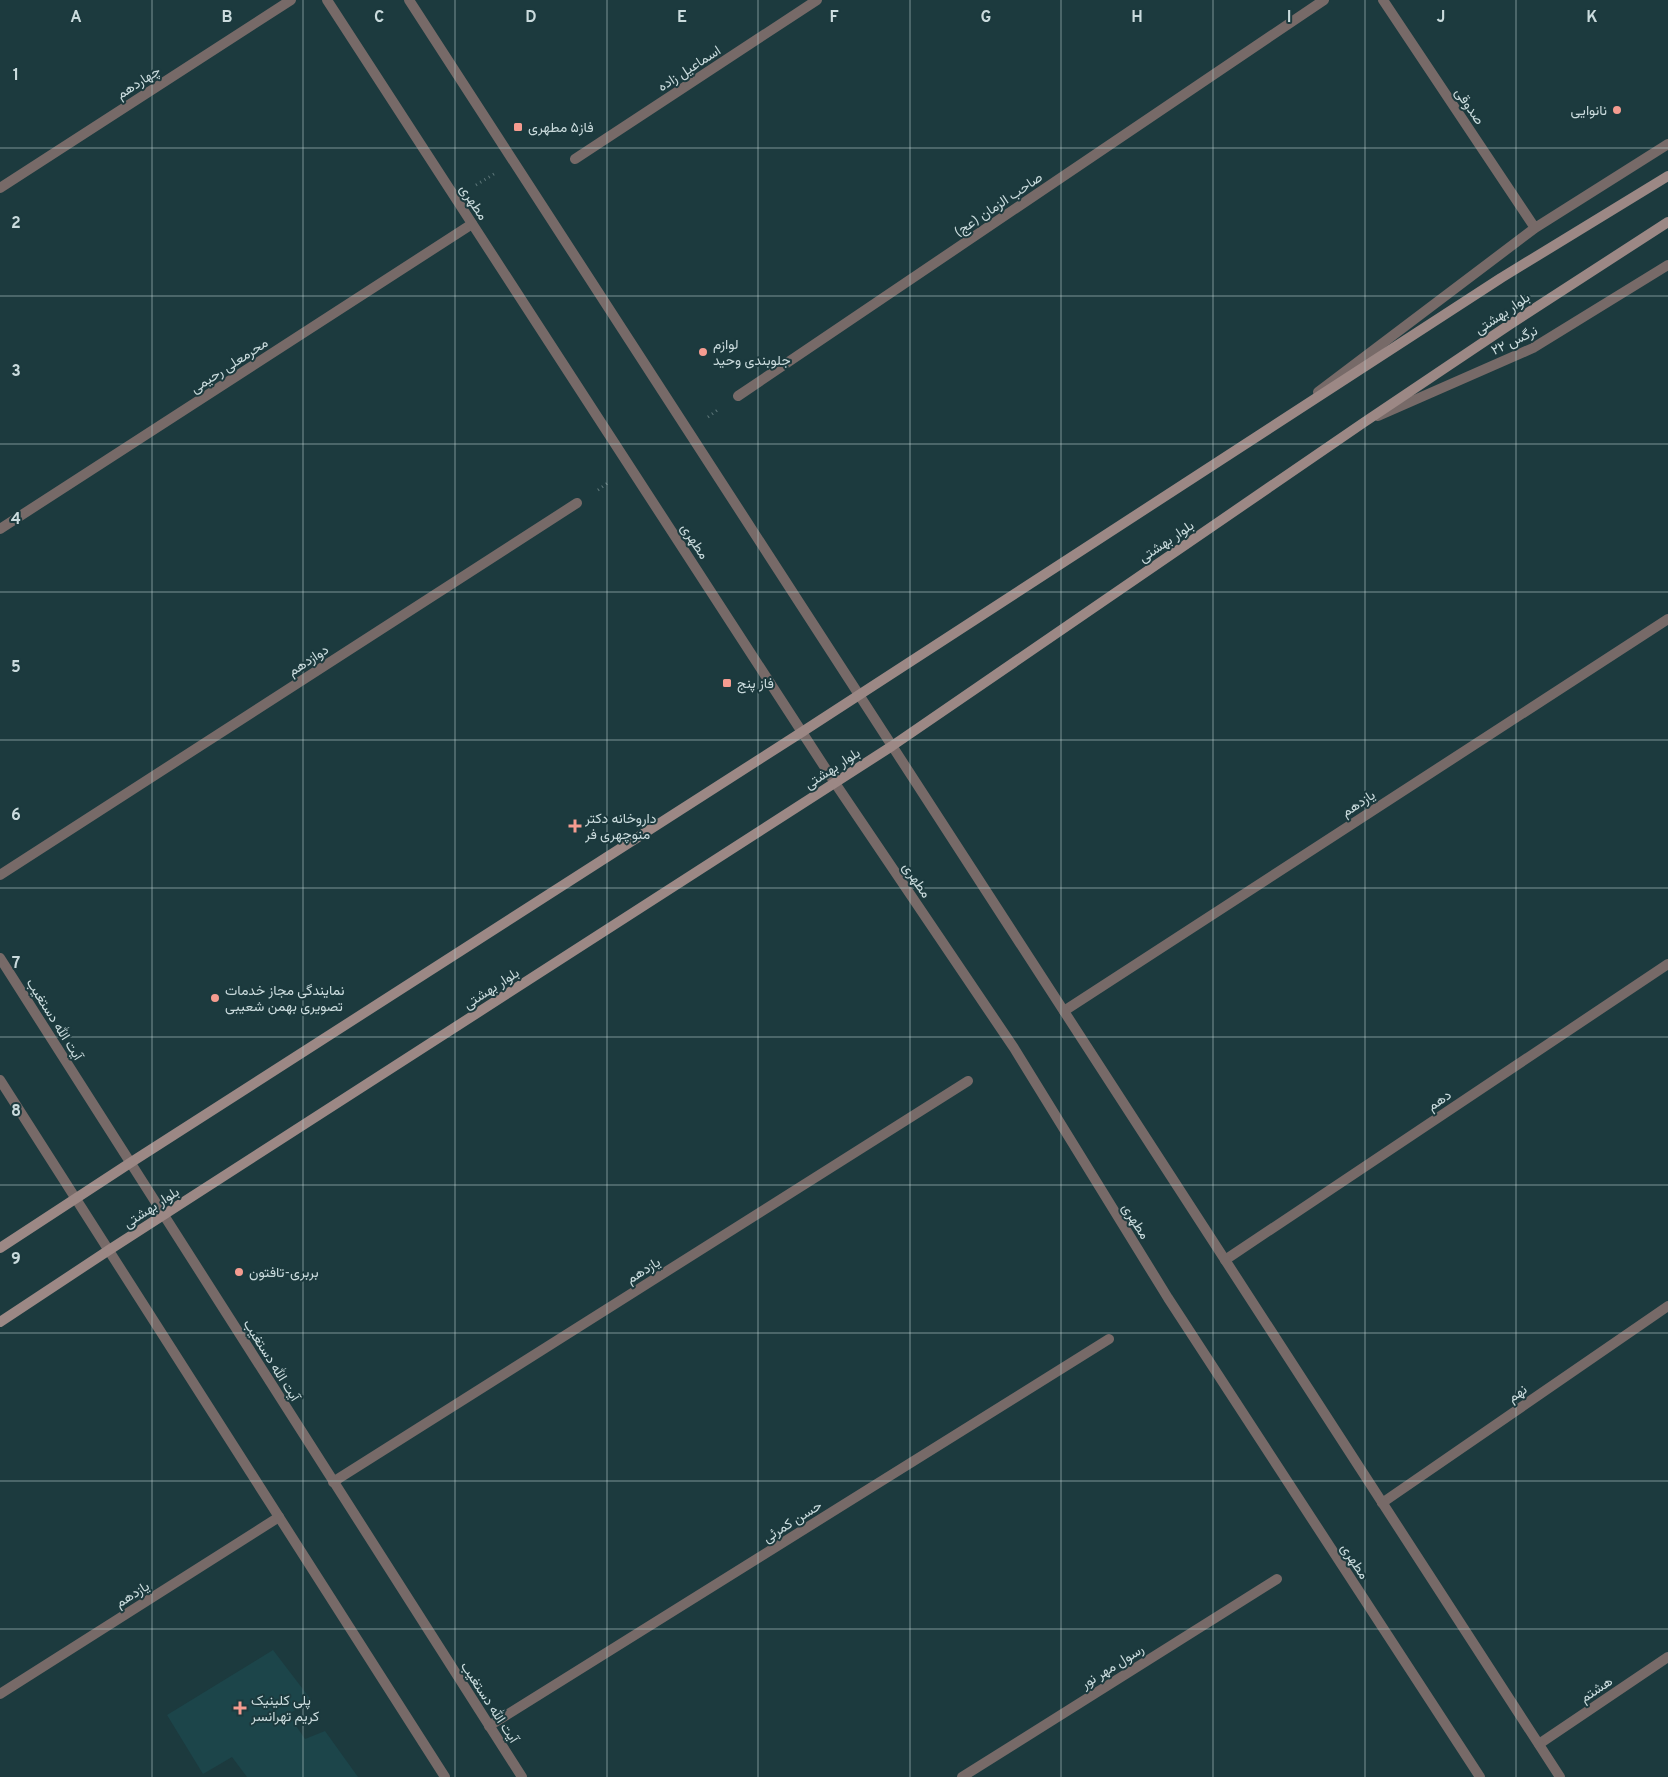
<svg xmlns="http://www.w3.org/2000/svg" width="1668" height="1777" font-family="Overpass,Vazirmatn,sans-serif">
<rect width="100%" height="100%" fill="#1c3a3e"/>
<path fill="#1c454a" d="M273 1650 312 1701 288 1714 305 1739 325 1731 358 1777H247L232 1757 203 1774 167 1715Z"/>
<g fill="none" stroke-linecap="round" stroke-linejoin="round">
<path stroke="#5e777a" stroke-width="3" stroke-dasharray="1 4" stroke-linecap="butt" d="M476 185 494 174
M708 417 719 409
M598 490 609 482"/>
<path stroke="#776a68" stroke-width="10" d="M575 159 817 0
M0 188 291 0
M738 396 1324 0
M0 529 472 224
M0 875 577 503
M1064 1011 1668 619
M1225 1260 1668 964
M333 1482 968 1081
M1382 1503 1668 1306
M0 1694 279 1517
M489 1726 1109 1339
M1539 1744 1668 1657
M962 1777 1277 1579"/>
<path stroke="#776a68" stroke-width="10" d="M327 0 835 783 1014 1048 1168 1298 1480 1777
M409 0 1560 1777
M1383 0 1535 228
M1318 392 1535 228 1668 144
M1378 416 1533 348 1668 265
M0 958 522 1777
M0 1080 445 1777"/>
<path stroke="#9c8885" stroke-width="10" d="M0 1248 130 1163 802 732 1501 278 1668 176
M0 1322 109 1250 892 746 1363 423 1512 323 1668 222"/>
</g>
<path fill="none" stroke="#cadbdd" stroke-width="1" stroke-opacity="0.55" d="M152 0V1777M303 0V1777M455 0V1777M607 0V1777M758 0V1777M910 0V1777M1061 0V1777M1213 0V1777M1365 0V1777M1516 0V1777M0 148H1668M0 296H1668M0 444H1668M0 592H1668M0 740H1668M0 888H1668M0 1037H1668M0 1185H1668M0 1333H1668M0 1481H1668M0 1629H1668"/>
<g fill="#f59c90" stroke="#1c3a3e" stroke-width="2">
<circle cx="1617" cy="110" r="5"/>
<rect x="513" y="122" width="10" height="10" rx="2.5"/>
<circle cx="703" cy="352" r="5"/>
<rect x="722" y="678" width="10" height="10" rx="2.5"/>
<path d="M572.5 818.5h5v5h5v5h-5v5h-5v-5h-5v-5h5z"/>
<circle cx="215" cy="998" r="5"/>
<circle cx="239" cy="1272" r="5"/>
<path d="M237.5 1700.5h5v5h5v5h-5v5h-5v-5h-5v-5h5z"/>
</g>
<g text-anchor="middle" stroke-width="4" stroke-linejoin="round" paint-order="stroke">
<g font-size="14" fill="#cadbdd" stroke="#1c3a3e">
<text transform="translate(689 68) rotate(-33)" y="5">اسماعیل زاده</text>
<text transform="translate(138 82) rotate(-33)" y="5">چهاردهم</text>
<text transform="translate(1470 106) rotate(56)" y="5">صدوقی</text>
<text transform="translate(474 202) rotate(57)" y="5">مطهری</text>
<text transform="translate(998 204) rotate(-34)" y="5">صاحب الزمان (عج)</text>
<text transform="translate(1502 313) rotate(-34)" y="5">بلوار بهشتی</text>
<text transform="translate(1514 340) rotate(-26)" y="5">نرگس ۲۲</text>
<text transform="translate(229 365) rotate(-33)" y="5">محرمعلی رحیمی</text>
<text transform="translate(695 541) rotate(57)" y="5">مطهری</text>
<text transform="translate(1166 541) rotate(-34)" y="5">بلوار بهشتی</text>
<text transform="translate(308 660) rotate(-33)" y="5">دوازدهم</text>
<text transform="translate(832 768) rotate(-33)" y="5">بلوار بهشتی</text>
<text transform="translate(1358 803) rotate(-33)" y="5">یازدهم</text>
<text transform="translate(917 880) rotate(56)" y="5">مطهری</text>
<text transform="translate(491 988) rotate(-33)" y="5">بلوار بهشتی</text>
<text transform="translate(55 1019) rotate(58)" y="5">آیت الله دستغیب</text>
<text transform="translate(1439 1100) rotate(-34)" y="5">دهم</text>
<text transform="translate(151 1207) rotate(-33)" y="5">بلوار بهشتی</text>
<text transform="translate(1136 1221) rotate(58)" y="5">مطهری</text>
<text transform="translate(643 1270) rotate(-32)" y="5">یازدهم</text>
<text transform="translate(272 1360) rotate(58)" y="5">آیت الله دستغیب</text>
<text transform="translate(1517 1393) rotate(-35)" y="5">نهم</text>
<text transform="translate(792 1521) rotate(-32)" y="5">حسن کمرئی</text>
<text transform="translate(1355 1561) rotate(57)" y="5">مطهری</text>
<text transform="translate(132 1594) rotate(-32)" y="5">یازدهم</text>
<text transform="translate(1112 1666) rotate(-32)" y="5">رسول مهر نور</text>
<text transform="translate(1596 1689) rotate(-34)" y="5">هشتم</text>
<text transform="translate(490 1702) rotate(57)" y="5">آیت الله دستغیب</text>
</g>
<g font-size="14" fill="#cadbdd" stroke="#1c3a3e" text-anchor="start">
<text x="1607" y="115" text-anchor="end">نانوایی</text>
<text x="528" y="132">فاز۵ مطهری</text>
<text x="713" y="349">لوازم<tspan x="713" dy="16">جلوبندی وحید</tspan></text>
<text x="737" y="688">فاز پنج</text>
<text x="585" y="823">داروخانه دکتر<tspan x="585" dy="16">منوچهری فر</tspan></text>
<text x="225" y="995">نمایندگی مجاز خدمات<tspan x="225" dy="16">تصویری بهمن شعیبی</tspan></text>
<text x="249" y="1277">بربری-تافتون</text>
<text x="251" y="1705">پلی کلینیک<tspan x="251" dy="16">کریم تهرانسر</tspan></text>
</g>
</g>
<g font-size="16" text-anchor="middle" font-weight="bold" fill="#cadbdd" stroke="#1c3a3e" stroke-width="4" stroke-linejoin="round" paint-order="stroke">
<text x="76" y="22">A</text>
<text x="227" y="22">B</text>
<text x="379" y="22">C</text>
<text x="531" y="22">D</text>
<text x="682" y="22">E</text>
<text x="834" y="22">F</text>
<text x="986" y="22">G</text>
<text x="1137" y="22">H</text>
<text x="1289" y="22">I</text>
<text x="1441" y="22">J</text>
<text x="1592" y="22">K</text>
<text x="16" y="80">1</text>
<text x="16" y="228">2</text>
<text x="16" y="376">3</text>
<text x="16" y="524">4</text>
<text x="16" y="672">5</text>
<text x="16" y="820">6</text>
<text x="16" y="968">7</text>
<text x="16" y="1116">8</text>
<text x="16" y="1264">9</text>
</g>
</svg>
